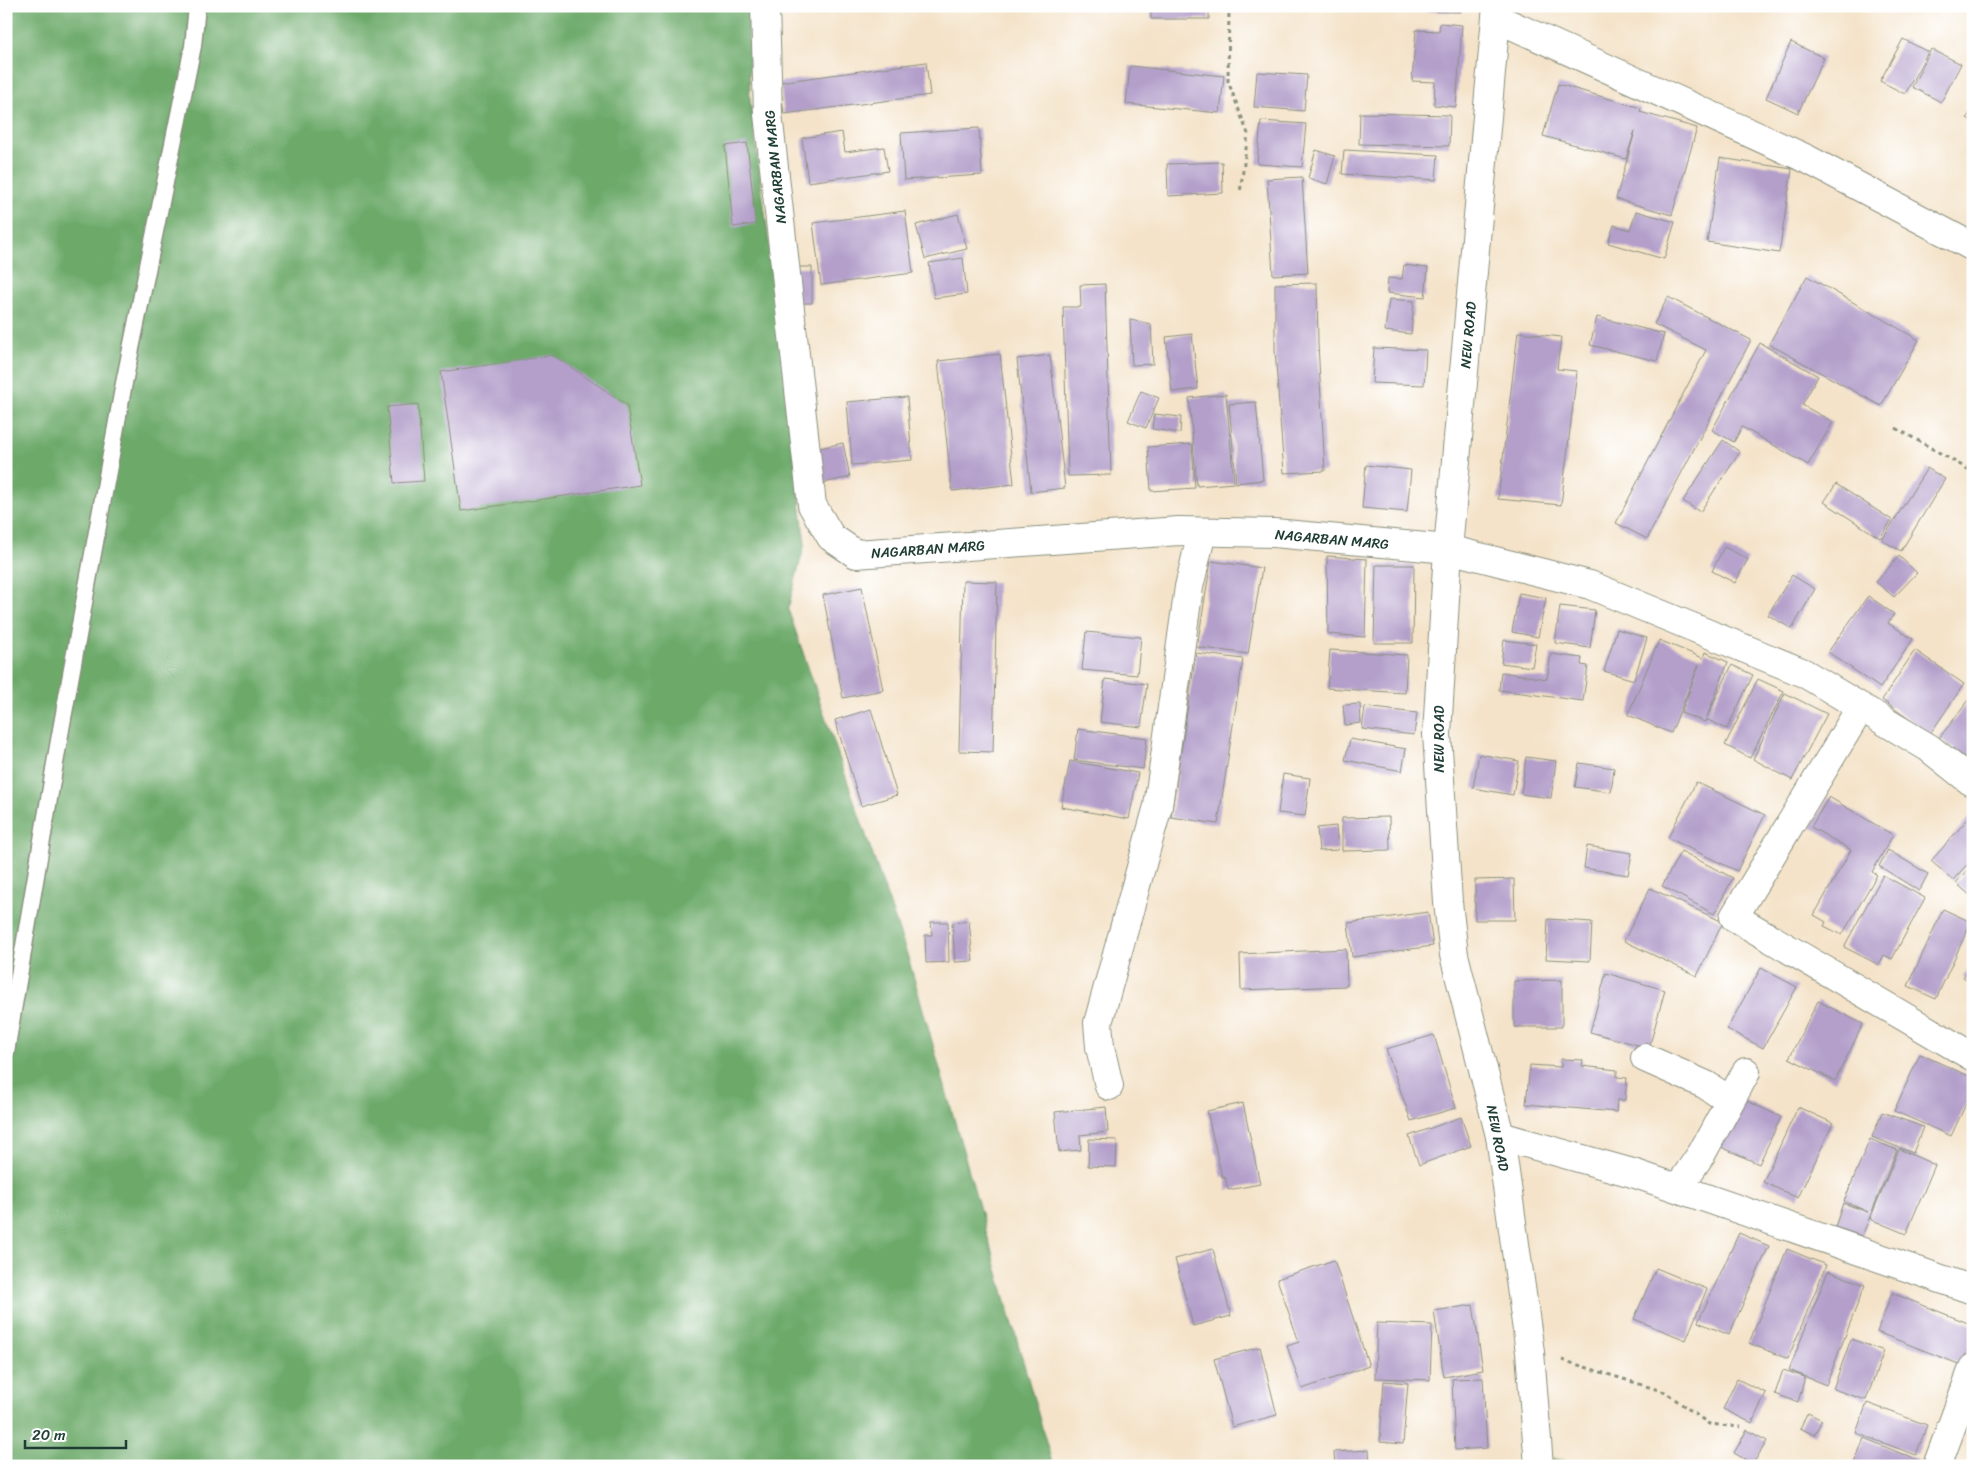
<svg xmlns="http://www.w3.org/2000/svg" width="1979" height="1472" font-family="Sriracha,sans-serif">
<rect width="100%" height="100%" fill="#fff"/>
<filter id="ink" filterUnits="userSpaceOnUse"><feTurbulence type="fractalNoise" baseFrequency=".02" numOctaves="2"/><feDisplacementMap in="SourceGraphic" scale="10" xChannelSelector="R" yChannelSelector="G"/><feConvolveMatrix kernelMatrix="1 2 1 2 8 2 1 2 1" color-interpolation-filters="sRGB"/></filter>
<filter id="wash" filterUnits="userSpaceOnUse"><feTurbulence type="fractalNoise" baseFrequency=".0096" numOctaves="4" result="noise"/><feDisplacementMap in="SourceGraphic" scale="20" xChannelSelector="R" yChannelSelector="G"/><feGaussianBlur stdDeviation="1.12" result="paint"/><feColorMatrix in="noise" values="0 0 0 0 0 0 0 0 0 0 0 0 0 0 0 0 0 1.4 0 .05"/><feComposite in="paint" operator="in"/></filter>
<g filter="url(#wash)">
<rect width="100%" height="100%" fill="#f4e3c9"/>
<path fill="#87c57b" stroke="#538158" d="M1552 1458 1587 1466H1553Z"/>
<path fill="#6daa6b" stroke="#467450" d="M6 6H748L750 100 772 265 805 543 788 609 908 957 1053 1466H6Z"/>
<g id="blocks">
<path fill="#b39fca" d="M1151 6H1209V19H1151Z
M1417 6H1461V12L1417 11Z
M1440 23 1462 25 1456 107 1434 105 1435 82 1412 81 1416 30 1439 31Z
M1903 39 1928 52 1905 94 1880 81Z
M1791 42 1824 58 1798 113 1766 98Z
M1931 49 1961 64 1941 102 1912 87Z
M926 62 930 95 784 114 780 82Z
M1130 66 1224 76 1220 113 1126 104Z
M1257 72 1307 75 1304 111 1254 107Z
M1558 84 1641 108 1640 112 1697 128 1672 215 1616 199 1635 131 1626 159 1543 136Z
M1973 107V121L1967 118Z
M1360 113 1450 115 1449 146 1359 144Z
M1261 121 1306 124 1302 167 1257 164Z
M979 128 982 175 904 180 901 133Z
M842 132 845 152 884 147 888 171 808 182 802 138Z
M747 143 756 224 733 227 725 146Z
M1316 150 1335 156 1327 184 1308 178Z
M1344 150 1438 155 1436 180 1342 174Z
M1720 158 1792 169 1779 253 1707 242Z
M1222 162 1223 193 1168 196 1167 164Z
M1302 177 1308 273 1273 275 1267 179Z
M905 211 913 273 821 285 813 223Z
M1636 211 1675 222 1664 259 1608 243 1614 225 1630 230Z
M958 214 967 249 925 259 916 225Z
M963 258 967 294 934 298 929 263Z
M1404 265 1428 268 1425 297 1387 293 1388 278 1402 279Z
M794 267H812V303H793Z
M1807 276 1919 340 1881 406 1769 344Z
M1317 283 1318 344 1325 471 1284 473 1275 350V284Z
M1105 284 1111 475 1068 476 1063 307H1081L1080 285Z
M1668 297 1751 340 1647 539 1616 523 1706 350 1654 324Z
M1389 299 1414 301 1411 334 1385 331Z
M1597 317 1664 334 1657 361 1590 345Z
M1130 320 1151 324 1153 364 1132 365Z
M1518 332 1561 337 1557 369 1577 371 1561 505 1498 499Z
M1192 334 1198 389 1172 392 1166 337Z
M1760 343 1818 376 1802 405 1833 422 1808 465 1742 427 1734 442 1712 430Z
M1374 348 1426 350 1424 385 1372 383Z
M1000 354 1014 484 952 491 938 361Z
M553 355 627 405 640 485 461 511 441 372Z
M1050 355 1065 488 1031 492 1017 359Z
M1141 391 1159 398 1146 428 1128 421Z
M1226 394 1234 483 1197 486 1189 398Z
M907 397 912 460 852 465 847 402Z
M1256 402 1263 480 1236 483 1229 404Z
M418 404 424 481 394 483 387 407Z
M1154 414 1181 417 1180 433 1152 429Z
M1723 440 1740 452 1700 512 1683 501Z
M843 443 850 477 823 483 815 449Z
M1192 444 1195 488 1151 491 1148 447Z
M1366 465 1411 470 1407 512 1362 508Z
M1927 468 1945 479 1901 551 1882 540Z
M1836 484 1892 520 1880 538 1824 502Z
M1724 547 1748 559 1735 583 1712 571Z
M1327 556 1367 559 1365 637 1328 634Z
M1899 556 1917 573 1894 597 1876 582Z
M1211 561 1262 568 1248 654 1197 647Z
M1376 565H1414L1413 643H1374Z
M1792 575 1815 589 1792 629 1768 615Z
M963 581 997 582 993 752 959 751Z
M862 587 883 690 843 698 823 595Z
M1519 593 1546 598 1538 637 1512 632Z
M1868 596 1894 614 1888 623 1913 639 1880 688 1828 652Z
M1560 606 1595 610 1590 648 1555 643Z
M1617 629 1647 638 1634 680 1604 671Z
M1086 632 1141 637 1137 675 1082 670Z
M1504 640 1536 644 1532 667 1501 663Z
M1659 640 1703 658 1705 652 1728 662 1705 722 1681 713 1699 665 1671 733 1628 715Z
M1330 650 1407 655 1405 693 1327 688Z
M1915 650 1964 684 1930 734 1882 700Z
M1196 653 1243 659 1218 824 1171 817Z
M1551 654 1582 658 1581 665 1588 666 1583 701 1499 690 1501 672 1547 679Z
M1732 665 1753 675 1727 729 1706 719Z
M1105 679 1147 684 1141 727 1100 722Z
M1758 679 1784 691 1750 758 1725 745Z
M1785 693 1827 714 1792 780 1753 759Z
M1973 695V764L1939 738Z
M1360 704 1361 723 1345 725 1343 705Z
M1365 707 1417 713 1414 735 1362 729Z
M871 709 897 795 861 806 835 720Z
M1078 729 1147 738 1143 769 1074 760Z
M1350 739 1406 749 1402 771 1345 760Z
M1479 754 1519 761 1513 795 1473 788Z
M1526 757 1556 761 1551 798 1521 794Z
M1070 761 1138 773 1129 819 1061 807Z
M1579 763 1614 768 1611 792 1575 787Z
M1283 774 1310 778 1305 816 1278 813Z
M1696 782 1765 815 1737 871 1668 838Z
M1829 797 1893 835 1872 872 1877 875 1842 935 1824 926 1826 922 1814 915 1851 850 1811 827Z
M1973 813V858L1953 880 1931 861Z
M1389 817 1390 850 1342 851V818Z
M1336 826 1338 850 1319 851 1317 828Z
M1587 846 1632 853 1628 875 1584 868Z
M1888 850 1928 874 1919 891 1879 866Z
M1681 851 1733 878 1714 914 1662 886Z
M1973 863V898L1956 883Z
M1883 875 1925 898 1892 959 1884 955 1879 965 1844 947Z
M1514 879 1515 920H1475V880Z
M1650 888 1723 922 1697 976 1624 941Z
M1943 909 1971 922 1936 999 1908 986Z
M1428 912 1433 946 1352 957 1348 923Z
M1548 919 1592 922 1590 961 1546 959Z
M969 921 973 961 955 962 952 923Z
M931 922H948L949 962 926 963 925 935H932Z
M1346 949 1347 986 1241 990 1240 954Z
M1973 965V984L1963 977Z
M1761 968 1797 987 1763 1048 1727 1029Z
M1606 973 1665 990 1649 1048 1590 1032Z
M1562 980V1027H1514V981Z
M1818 1001 1863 1024 1835 1081 1789 1058Z
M1434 1035 1456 1108 1411 1121 1386 1049Z
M1920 1054 1973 1078V1089L1951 1136 1894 1111Z
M1561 1059 1583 1060 1582 1066 1617 1070V1077L1627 1078 1625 1100H1617L1616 1112 1526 1104 1530 1065 1561 1067Z
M1741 1098 1781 1117 1759 1164 1719 1146Z
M1243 1103 1260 1184 1228 1190 1225 1176 1222 1177 1207 1111Z
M1106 1107 1108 1132 1080 1135 1081 1150 1059 1152 1055 1112Z
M1798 1107 1833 1123 1798 1198 1763 1182Z
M1882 1112 1923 1127 1913 1153 1872 1137Z
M1461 1117 1471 1146 1419 1165 1409 1136Z
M1089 1139 1117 1140 1116 1167 1088 1166Z
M1870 1139 1897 1150 1862 1236 1835 1227 1843 1203 1868 1212 1844 1201Z
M1899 1149 1935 1165 1906 1234 1870 1219Z
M1739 1233 1769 1246 1729 1335 1698 1322Z
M1213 1249 1231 1316 1193 1326 1175 1259Z
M1787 1249 1826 1265 1788 1359 1749 1343Z
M1334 1260 1369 1366 1302 1389 1287 1346 1299 1342 1277 1279Z
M1656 1268 1707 1289 1686 1340 1634 1319Z
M1828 1271 1865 1285 1826 1385 1789 1370Z
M1892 1293 1973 1325V1337L1961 1365 1877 1332Z
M1473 1305 1483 1370 1444 1377 1434 1311Z
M1377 1323 1432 1325 1430 1380 1375 1378Z
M1851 1339 1884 1351 1866 1400 1833 1389Z
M1260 1347 1277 1415 1232 1427 1214 1359Z
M1783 1370 1805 1377 1798 1402 1775 1394Z
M1483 1378 1487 1448 1455 1450 1452 1379Z
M1737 1379 1766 1393 1752 1423 1723 1409Z
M1384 1381 1408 1383 1403 1444 1380 1442Z
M1867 1403 1927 1425 1916 1455 1856 1433Z
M1808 1413 1822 1420 1814 1435 1800 1428Z
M1747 1430 1767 1441 1753 1464 1734 1453Z
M1864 1438 1919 1461 1917 1466H1853Z
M1369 1450 1370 1466H1335L1334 1452Z"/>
</g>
</g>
<g filter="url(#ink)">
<use href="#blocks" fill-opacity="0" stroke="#8a907e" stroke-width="1"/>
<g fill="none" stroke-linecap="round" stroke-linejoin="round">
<defs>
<path id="service" d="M6 1052 58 746 124 383 193 46 197 6"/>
<path id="minor" d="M765 6 768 114 812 505 831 537 856 554 1179 531 1274 533 1448 549 1590 585 1804 673 1929 748 1973 783
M1496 18 1807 159 1973 247
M1861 707 1734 917 1973 1057
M1645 1058 1706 1085 1730 1101
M1109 1086 1100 1047 1098 1023 1158 806 1189 587 1202 532
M1500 1136 1636 1174 1973 1290
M1678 1188 1702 1153 1746 1072"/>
<path id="tertiary" d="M1497 6 1448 549 1437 734 1448 902 1454 955 1500 1136 1530 1352 1539 1466
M1937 1466 1973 1368"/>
</defs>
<use href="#service" stroke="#8a907e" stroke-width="19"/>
<use href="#minor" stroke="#8a907e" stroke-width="30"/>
<use href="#tertiary" stroke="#8a907e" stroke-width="30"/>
<path stroke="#8a907e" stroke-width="3" stroke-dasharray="4 4" stroke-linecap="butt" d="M1229 6 1228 81 1248 134 1240 193
M1896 428 1973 472
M1562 1360 1665 1392 1709 1424 1741 1427"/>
<use href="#service" stroke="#fff" stroke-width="16"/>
<use href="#minor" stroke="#fff" stroke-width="28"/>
<use href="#tertiary" stroke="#fff" stroke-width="28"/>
</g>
</g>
<g text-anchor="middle" stroke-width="4.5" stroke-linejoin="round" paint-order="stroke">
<g font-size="14" fill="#1f3d34" stroke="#fff">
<text transform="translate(775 167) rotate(-96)" y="5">NAGARBAN MARG</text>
<text transform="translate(1468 335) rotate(-85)" y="5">NEW ROAD</text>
<text transform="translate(1332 539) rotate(5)" y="5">NAGARBAN MARG</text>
<text transform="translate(928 549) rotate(-4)" y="5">NAGARBAN MARG</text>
<text transform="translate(1439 739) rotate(-90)" y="5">NEW ROAD</text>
<text transform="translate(1498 1138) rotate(79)" y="5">NEW ROAD</text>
</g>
</g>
<rect width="1979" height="1472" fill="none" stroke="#fff" stroke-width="25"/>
<path d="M25 1440v8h101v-8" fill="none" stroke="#1f3d34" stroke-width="2.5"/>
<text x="32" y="1440" font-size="15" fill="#1f3d34" stroke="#ffffff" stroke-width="4" paint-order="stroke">20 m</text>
</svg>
